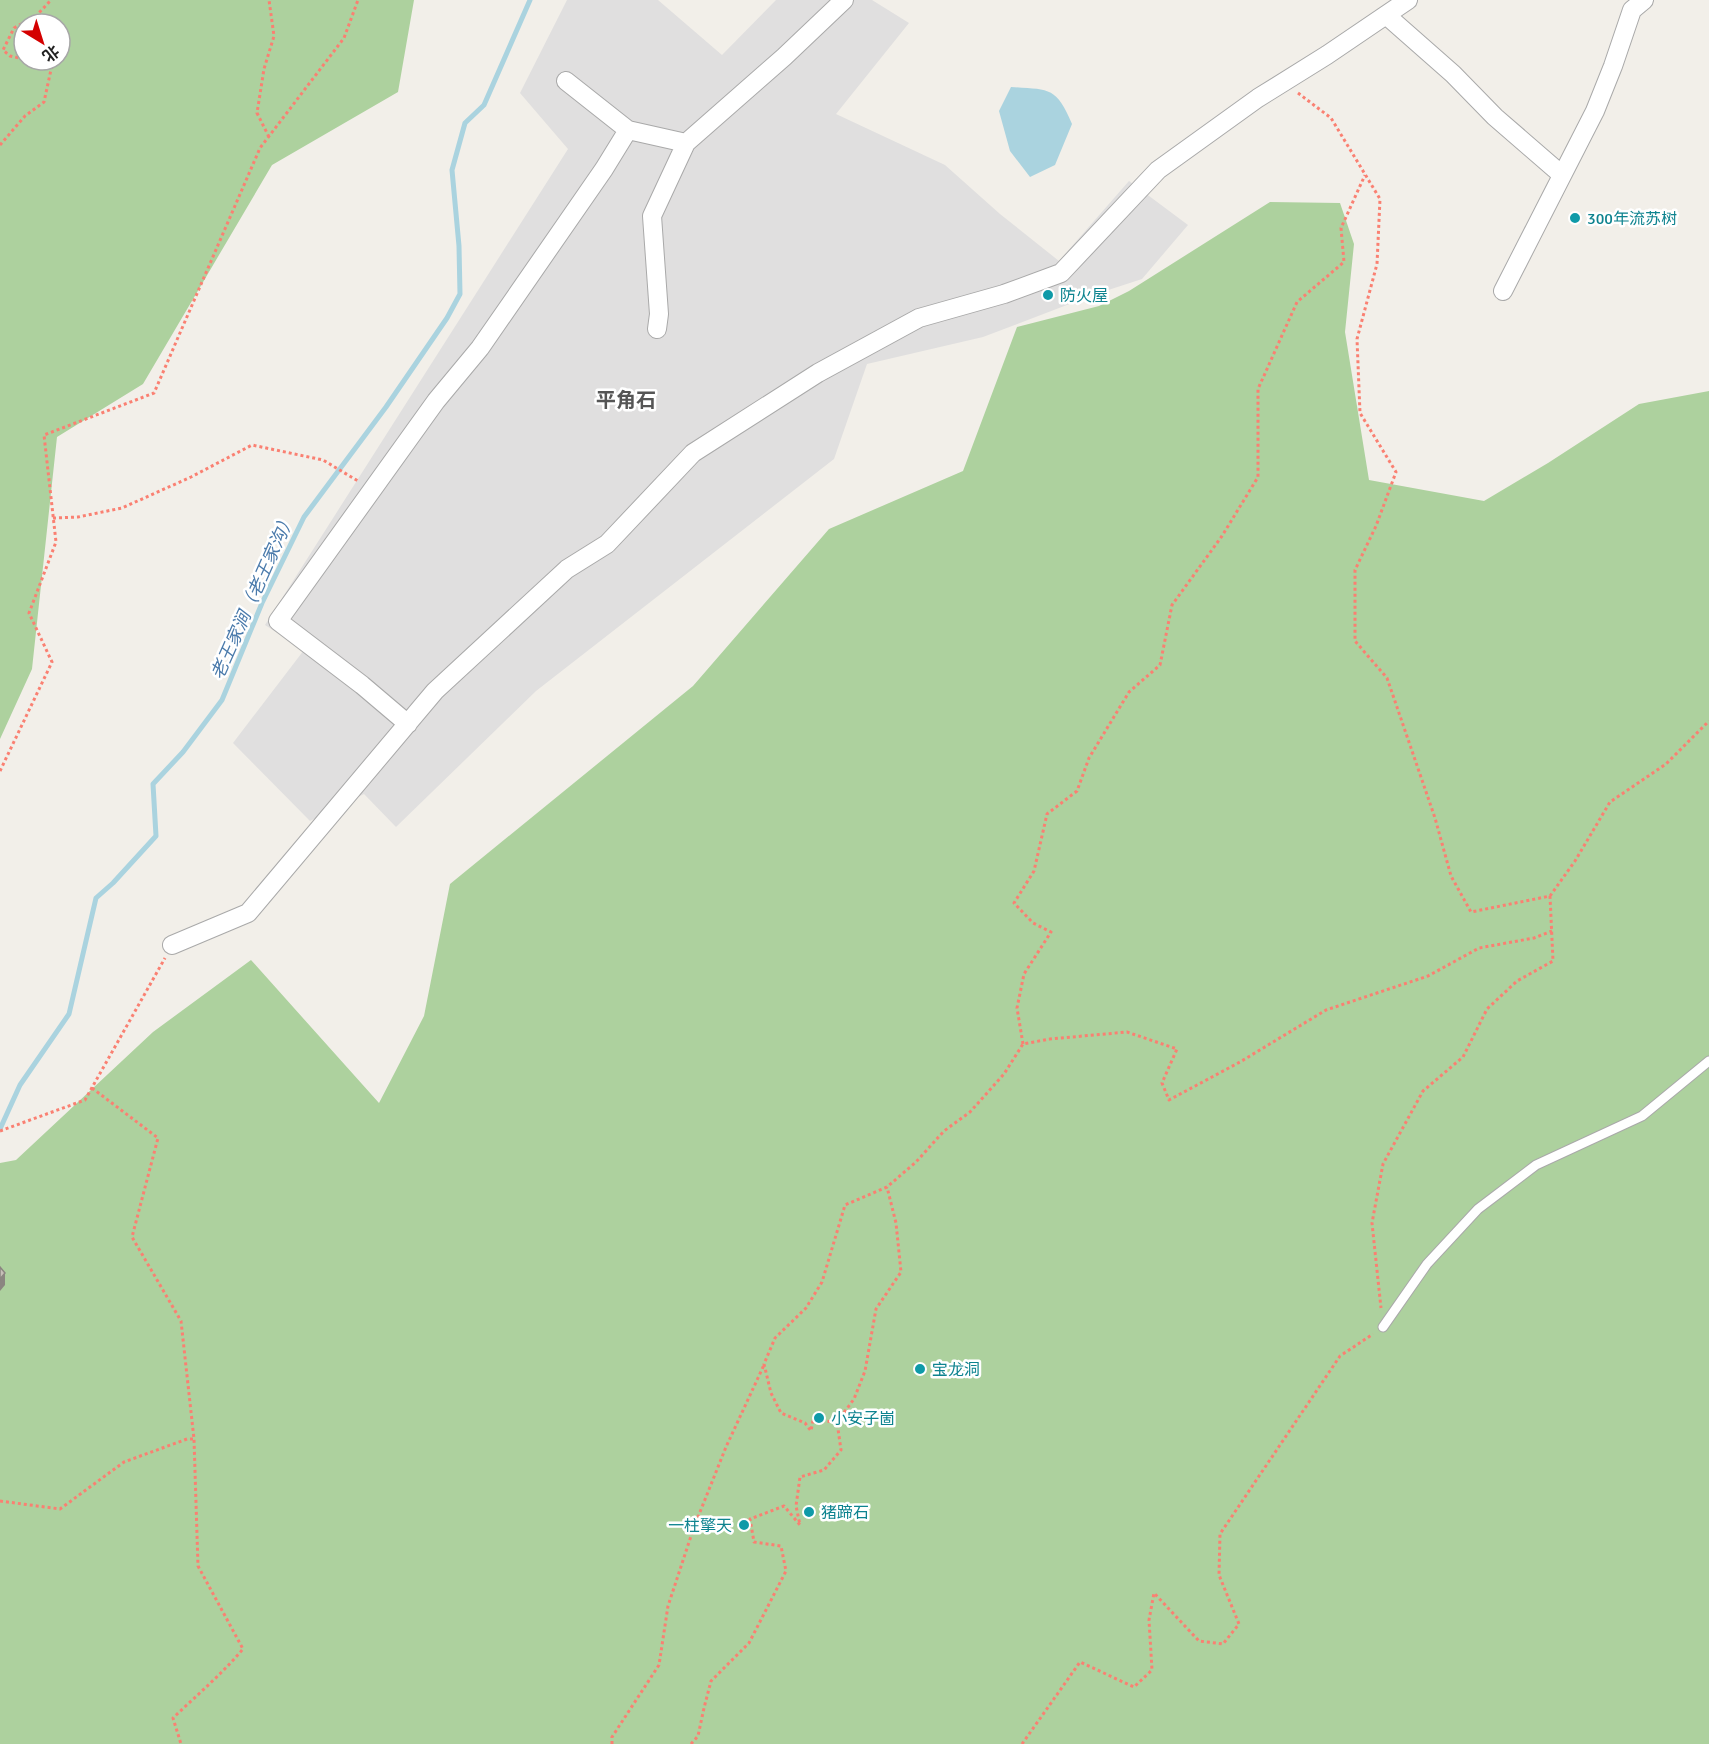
<svg xmlns="http://www.w3.org/2000/svg" width="1709" height="1744" font-family="Signika,'Noto Sans SC',sans-serif">
<rect width="100%" height="100%" fill="#f2efe9"/>
<path fill="#e0dfdf" d="M567 0H658L722 55 776 0H872L909 23 836 114 945 165 1000 214 1059 261 1129 181 1188 225 1142 279 1093 295 983 337 867 364 834 459 536 691 396 827 364 794 310 821 233 743 304 650 265 625 568 149 520 93Z"/>
<path fill="#add19e" fill-rule="evenodd" d="M0 0H414L398 92 272 165 143 384 57 437 32 669 0 739ZM24 24H60V60H24Z
M1270 202 1340 203 1354 244 1345 332 1369 480 1484 501 1548 463 1639 404 1709 391V1744H0V1163L16 1160 153 1032 251 960 379 1103 424 1016 450 884 693 686 829 529 963 471 1017 327 1099 306 1129 291Z"/>
<path fill="#aad3df" d="M1011 87C1049 90 1056 86 1072 124L1055 165 1030 177 1010 151 999 111Z"/>
<g fill="none" stroke-linecap="round" stroke-linejoin="round">
<path stroke="#aad3df" stroke-width="5" d="M0 1129 20 1085 69 1014 96 898 113 883 156 836 153 784 183 752 222 700 262 603 304 517 386 407 447 318 460 294 459 246 452 170 465 123 484 105 530 0"/>
<defs>
<path id="service" d="M1383 1327 1427 1264 1478 1209 1536 1165 1642 1116 1709 1061"/>
<path id="minor" d="M1386 15 1453 74 1495 117 1562 175
M566 81 628 130
M1503 291 1595 111 1613 66 1632 10 1644 0
M657 329 659 314 652 216 686 143 784 57 844 0
M408 724 362 685 278 621 436 401 480 348 604 169 628 130 686 143
M172 945 248 913 435 691 567 569 607 544 693 453 818 373 919 318 1004 294 1061 273 1158 170 1258 98 1327 55 1408 0"/>
</defs>
<use href="#service" stroke="#a9a9a9" stroke-width="11"/>
<use href="#minor" stroke="#a9a9a9" stroke-width="20"/>
<path stroke="#fa8072" stroke-width="3" stroke-dasharray="3 3" stroke-linecap="butt" d="M24 59 10 56 3 50 14 28 36 16 51 0
M1298 93 1331 118 1380 199 1377 264 1357 339 1360 413 1396 472 1376 526 1355 570V641L1387 678 1435 818 1451 876 1471 912 1550 896 1553 961 1517 981 1487 1009 1463 1057 1423 1091 1383 1164 1372 1223 1381 1308
M269 137 257 113 264 69 274 36 269 0
M0 145 25 116 44 102 52 65 29 60
M53 518 78 517 122 508 191 477 252 445 323 460 358 481
M0 771 52 662 29 613 56 542 44 435 154 393 260 148 344 38 358 0
M1550 896 1575 861 1610 802 1666 764 1709 721
M1023 1044 1017 1008 1024 974 1051 932 1033 923 1014 903 1034 871 1047 814 1077 791 1089 758 1129 692 1160 665 1172 605 1222 536 1258 477V389L1297 302 1344 262 1341 228 1365 175
M92 1088 158 1138 132 1237 181 1321 194 1439 198 1566 243 1649C222 1674 197 1695 173 1718L181 1744
M0 1131 85 1100 165 958
M837 1422 854 1399 865 1371 876 1309 901 1272 896 1223 887 1187
M0 1501 60 1509 124 1462 187 1439H194
M612 1744V1737L659 1665 668 1606 694 1527 726 1447 764 1365
M691 1744 698 1736 704 1708 711 1681 749 1643 786 1571 781 1546 754 1542 750 1519 784 1506 800 1525 796 1506 800 1477 824 1470 841 1450 837 1422 813 1420 811 1431 805 1423 781 1413 771 1393 764 1364 775 1338 806 1308 822 1282 845 1205 887 1187 916 1162 944 1131 970 1112 1004 1074 1023 1044 1050 1039 1127 1032 1177 1049 1162 1083 1169 1100 1240 1062 1326 1010 1428 976 1479 948 1534 938 1552 931
M1022 1744 1080 1662 1134 1687 1152 1670 1149 1620 1154 1593 1199 1641 1223 1644 1239 1624 1219 1575 1220 1534 1340 1356 1373 1334"/>
<use href="#service" stroke="#fff" stroke-width="9"/>
<use href="#minor" stroke="#fff" stroke-width="18"/>
</g>
<path fill="#8b8681" d="M5 1273V1285L0 1291V1279Z"/>
<path fill="#c7bfb8" stroke="#8b8681" stroke-width="1.5" d="M0 1267 5 1273 0 1279Z"/>
<g fill="#0f9aa8" stroke="#fff" stroke-width="2">
<circle cx="1575" cy="218" r="6"/>
<circle cx="1048" cy="295" r="6"/>
<circle cx="920" cy="1369" r="6"/>
<circle cx="819" cy="1418" r="6"/>
<circle cx="809" cy="1512" r="6"/>
<circle cx="744" cy="1525" r="6"/>
</g>
<g text-anchor="middle" stroke-width="5" stroke-linejoin="round" paint-order="stroke">
<g font-size="16" fill="#0d838f" stroke="#fff" text-anchor="start">
<text x="1587" y="224">300年流苏树</text>
<text x="1060" y="301">防火屋</text>
<text x="932" y="1375">宝龙洞</text>
<text x="831" y="1424">小安子崮</text>
<text x="821" y="1518">猪蹄石</text>
<text x="732" y="1531" text-anchor="end">一柱擎天</text>
</g>
<g font-size="18" font-style="italic" fill="#4a7aab" stroke="#fff">
<text transform="translate(253 596) rotate(-66)" y="6">老王家涧（老王家沟）</text>
</g>
<g font-size="20" font-weight="bold" fill="#555" stroke="#fff">
<text x="626" y="407">平角石</text>
</g>
</g>
<g transform="translate(42 42) rotate(142)"><circle r="28" fill="#ffffff" stroke="#a7a7a7" stroke-width="1.5"/>
<path d="M0-4.5L10 22L0 15L-10 22Z" fill="#d40000"/>
<text y="-9" font-size="16" font-weight="bold" text-anchor="middle" fill="#222222">北</text>
</g>
</svg>
